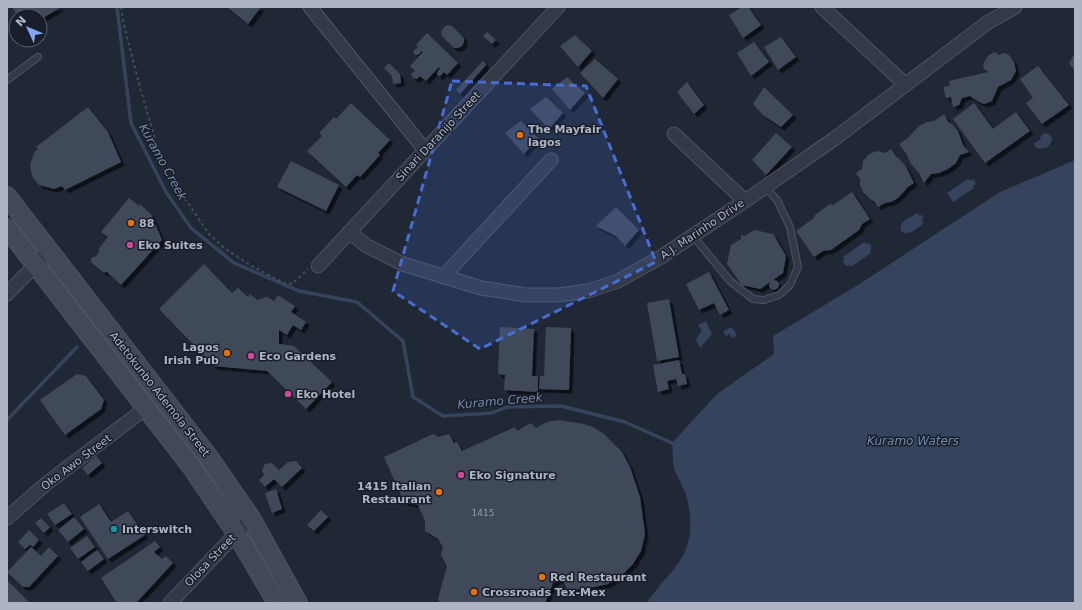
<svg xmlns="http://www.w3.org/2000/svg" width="1082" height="610" font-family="'DejaVu Sans',sans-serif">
<defs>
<filter id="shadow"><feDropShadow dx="3.5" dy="3.5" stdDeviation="0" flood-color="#0009"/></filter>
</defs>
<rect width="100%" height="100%" fill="#202735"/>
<path fill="#36435d" d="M1046 133 1051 136 1052 138C1052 147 1042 151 1035 147L1034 143 1040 140 1041 135Z
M1075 160V603H646C674 565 700 554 687 499 685 489 679 481 675 471 672 463 673 452 672 443L717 394 774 354 773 336 861 283 1000 192Z
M968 179 970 181 973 179 976 184 973 186 974 188 953 202 947 193Z
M917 213 918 215H921L923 216 922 221 924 223C917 228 909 237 901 231 898 221 910 218 917 213Z
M864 242 866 244 868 243 871 245V248L870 251 871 253 851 267 850 265 847 266 844 264 843 261 845 259 843 257Z
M706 321 712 334 700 348 696 339 702 331 698 325Z
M732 327 737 336 732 338 730 334 726 336 723 331Z"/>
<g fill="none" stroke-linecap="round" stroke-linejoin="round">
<path stroke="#36435d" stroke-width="3.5" d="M117 7 131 123 166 192 191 228 234 263 299 291 357 302 403 341 413 397 443 416 492 413 507 407 561 406 625 422 672 443
M7 420 77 347"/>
</g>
<path fill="#414a5a" filter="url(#shadow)" d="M12 7H61L40 20V16H18Z
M227 7H261L248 24Z
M742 7H748L761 25 743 38 729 15Z
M447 25 452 26 464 38V42L462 46 458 48H454L442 36 441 32 443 28Z
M487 32 496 40 492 44 483 36Z
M427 33 458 63 447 75 444 72 440 76 437 75V73L440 68 439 67 426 81 420 76 417 79 413 78 411 74 415 71 410 66 423 52 422 51 418 55H415L413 51 418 47 416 45Z
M575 35 592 51 578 67 560 46Z
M781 37 796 57 778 70 764 47Z
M754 42 769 62 751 76 737 53Z
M995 52 999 55 1004 53 1008 54 1014 62 1016 71 1011 80 998 87 992 101 984 104 979 102 970 96 962 98 959 105 953 107 951 97 946 98 943 87 950 86 949 81 988 72 983 68 984 62 989 55Z
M1075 53V71L1069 63Z
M595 59 618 79 603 98 580 73Z
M483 61 486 65 460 94 456 90Z
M389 63 400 74 401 83 393 84 392 76 384 68Z
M1038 66 1069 105 1042 124 1026 103 1033 98 1020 79Z
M567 77 585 93 570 110 552 89Z
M687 82 704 105 694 114 677 92Z
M764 87 793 115 781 127 763 115 753 104Z
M546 97 563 113 549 129 530 109Z
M351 103 390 140 378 153 380 155 360 177 357 175 346 187 307 151 322 136 319 133 334 117 336 119Z
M974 103 993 129 1016 112 1030 131 985 163 953 119Z
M88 107 108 132 121 162 65 190 62 186 54 189 39 185 32 176 30 165 34 153 38 149 36 147Z
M944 114 948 122 953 125 958 131 963 145 969 152 960 155 956 163 948 169 939 173 931 174 924 183 919 173 911 164 906 153 899 144 908 138 919 126 927 122 934 121Z
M521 121 538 138 524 154 505 133Z
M776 133 792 147 766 175 752 160Z
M891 149 895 155 905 165 914 183 908 187 898 198 891 202 885 203 878 207 875 202 869 198 863 192 860 185V179L856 173 862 169 863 161 869 154 877 151 885 153Z
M291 161 339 185 326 211 277 187Z
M852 192 870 219 862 224 859 230 831 250 823 251 814 257 796 231 814 218 815 215 830 204 833 205Z
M129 198 139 206 140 204 151 214 162 240 121 285 106 271 104 273 91 262V259L93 257H95L100 251 98 250 108 237 101 232Z
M616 207 639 230 625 246 616 236 596 226Z
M754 230 773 234 786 256 783 273 773 280 777 281 779 284 778 288 774 290 771 289 769 286 770 282 760 289 742 285 727 264 731 245 741 239V235L745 236Z
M204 264 232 293 238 288 248 297 250 294 257 300 267 297 274 301 278 295 295 306 291 312 306 322 301 330 293 325 287 335 279 330V344L294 346 332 382 306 409 267 371 214 366 159 309Z
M709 272 729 310 720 315 714 303 699 310 686 284Z
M669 299 679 357 657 361 647 303Z
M500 327 534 329 532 376H538V392L504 390 505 375 498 374Z
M546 327 571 328 569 390 539 389 540 376H544Z
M679 360 682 374H685L687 384 678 386 676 379 667 381 669 389 658 392 653 365Z
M77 374 86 376 104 400 101 409 65 435 40 400Z
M559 420 584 424 595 428 604 434 622 452 630 467 640 497 645 534 641 551 633 564 622 575 608 584 594 587 579 589 569 593 562 578 553 583 545 603H440L438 599 447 566 441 555 443 547 438 539 425 531V521L418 505 404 502 384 457 433 434 438 437 449 434 454 443 457 442 462 451 515 427 517 431 531 423 536 428 547 422Z
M96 456 102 463 88 475 82 468Z
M296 461 302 468 282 487 274 479 265 487 259 480 264 475 262 470 265 464 272 463 279 470 288 462Z
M276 489 282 509 272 513 265 493Z
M64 503 72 514 55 525 47 514Z
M99 504 111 522 128 511 145 535 108 559 80 517Z
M321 510 328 517 314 531 307 525Z
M74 517 84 529 68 542 58 530Z
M41 518 50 527 44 533 35 523Z
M29 530 39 540 33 547 30 545 25 549 18 542Z
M87 536 95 547 78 559 70 548Z
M155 541 160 547 154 552 162 559 166 556 173 563 136 603H117L101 578Z
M31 547 41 556 49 547 58 556 29 587H23L7 572Z
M97 550 104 559 88 571 81 562Z
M7 580 30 603H7Z"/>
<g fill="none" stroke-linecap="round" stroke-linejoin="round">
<defs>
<path id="lane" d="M7 80 38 57
M693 236 730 281 753 299 764 300 779 295 790 285 798 267 790 227 777 200 765 187"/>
<path id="street" d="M310 7 425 150
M822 7 906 85
M674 134 745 201
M349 232 367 246 403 264 481 288 526 295H558L588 291 618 281 661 257 745 201 834 139 987 23 1015 7
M318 266 558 7
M443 277 551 160
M7 294 49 251
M7 518 47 483 146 408
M170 603 251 518"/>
<path id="secondary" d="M7 196 208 456 251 518 298 603
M7 228 193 469 236 533 277 603"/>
</defs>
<use href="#lane" stroke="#4e5461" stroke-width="8"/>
<use href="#street" stroke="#4e5461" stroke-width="15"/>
<use href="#secondary" stroke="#4e5461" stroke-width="20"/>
<path stroke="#404f54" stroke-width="2" stroke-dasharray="3 3" stroke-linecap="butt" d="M121 7 124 25 141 91 164 170 190 206 209 234 224 248 250 265 284 283 292 284 308 269"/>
<use href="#lane" stroke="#333946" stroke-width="6"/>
<use href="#street" stroke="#333946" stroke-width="13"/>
<use href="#secondary" stroke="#424858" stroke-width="18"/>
</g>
<path fill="#486dd2" fill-opacity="0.2" stroke="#486dd2" stroke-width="3" stroke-dasharray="8 5" stroke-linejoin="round" d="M452 81 586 86 656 262 480 349 393 291Z"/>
<g fill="#e8710a" stroke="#191f2a" stroke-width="1.5">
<circle cx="520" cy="135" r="4"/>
<circle cx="131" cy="223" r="4"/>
<circle cx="227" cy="353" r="4"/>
<circle cx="439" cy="492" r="4"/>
<circle cx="542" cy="577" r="4"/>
<circle cx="474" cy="592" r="4"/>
</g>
<g fill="#d1479c" stroke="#191f2a" stroke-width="1.5">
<circle cx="130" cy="245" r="4"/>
<circle cx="251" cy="356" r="4"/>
<circle cx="288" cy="394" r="4"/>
<circle cx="461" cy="475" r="4"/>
</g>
<circle fill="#0f9aa8" stroke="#191f2a" stroke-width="1.5" cx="114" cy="529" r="4"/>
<g text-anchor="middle" stroke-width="3" stroke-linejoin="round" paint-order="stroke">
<g font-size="9" fill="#939aa9">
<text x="483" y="516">1415</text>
</g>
<g font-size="11" font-weight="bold" fill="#aeb4c3" stroke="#191f2a" text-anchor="start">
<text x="528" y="133">The Mayfair<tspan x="528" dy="13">lagos</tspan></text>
<text x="139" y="227">88</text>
<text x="138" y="249">Eko Suites</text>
<text x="219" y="351" text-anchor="end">Lagos<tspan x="219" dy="13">Irish Pub</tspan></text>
<text x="259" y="360">Eco Gardens</text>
<text x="296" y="398">Eko Hotel</text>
<text x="469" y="479">Eko Signature</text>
<text x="431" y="490" text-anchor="end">1415 Italian<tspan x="431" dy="13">Restaurant</tspan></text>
<text x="122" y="533">Interswitch</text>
<text x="550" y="581">Red Restaurant</text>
<text x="482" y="596">Crossroads Tex-Mex</text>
</g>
<g font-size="11" fill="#aeb4c3" stroke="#191f2a">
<text transform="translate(438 136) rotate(-47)" y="4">Sinari Daranijo Street</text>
<text transform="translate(702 229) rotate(-34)" y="4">A.J. Marinho Drive</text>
<text transform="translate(160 394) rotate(52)" y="4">Adetokunbo Ademola Street</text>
<text transform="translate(76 462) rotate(-37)" y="4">Oko Awo Street</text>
<text transform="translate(210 560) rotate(-46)" y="4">Olosa Street</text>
</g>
<g font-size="12" font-style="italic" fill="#78a" stroke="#191f2a">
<text transform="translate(163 162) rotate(61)" y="4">Kuramo Creek</text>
<text transform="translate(500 401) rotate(-5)" y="4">Kuramo Creek</text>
<text x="913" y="445">Kuramo Waters</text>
</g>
</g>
<rect width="1082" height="610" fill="none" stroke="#aeb4c3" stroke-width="16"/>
<g transform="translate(28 28) rotate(314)"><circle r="19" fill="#191f2a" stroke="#555b67"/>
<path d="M0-3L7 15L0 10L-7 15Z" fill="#83a4f2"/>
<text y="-6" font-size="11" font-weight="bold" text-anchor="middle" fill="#aeb4c3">N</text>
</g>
</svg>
